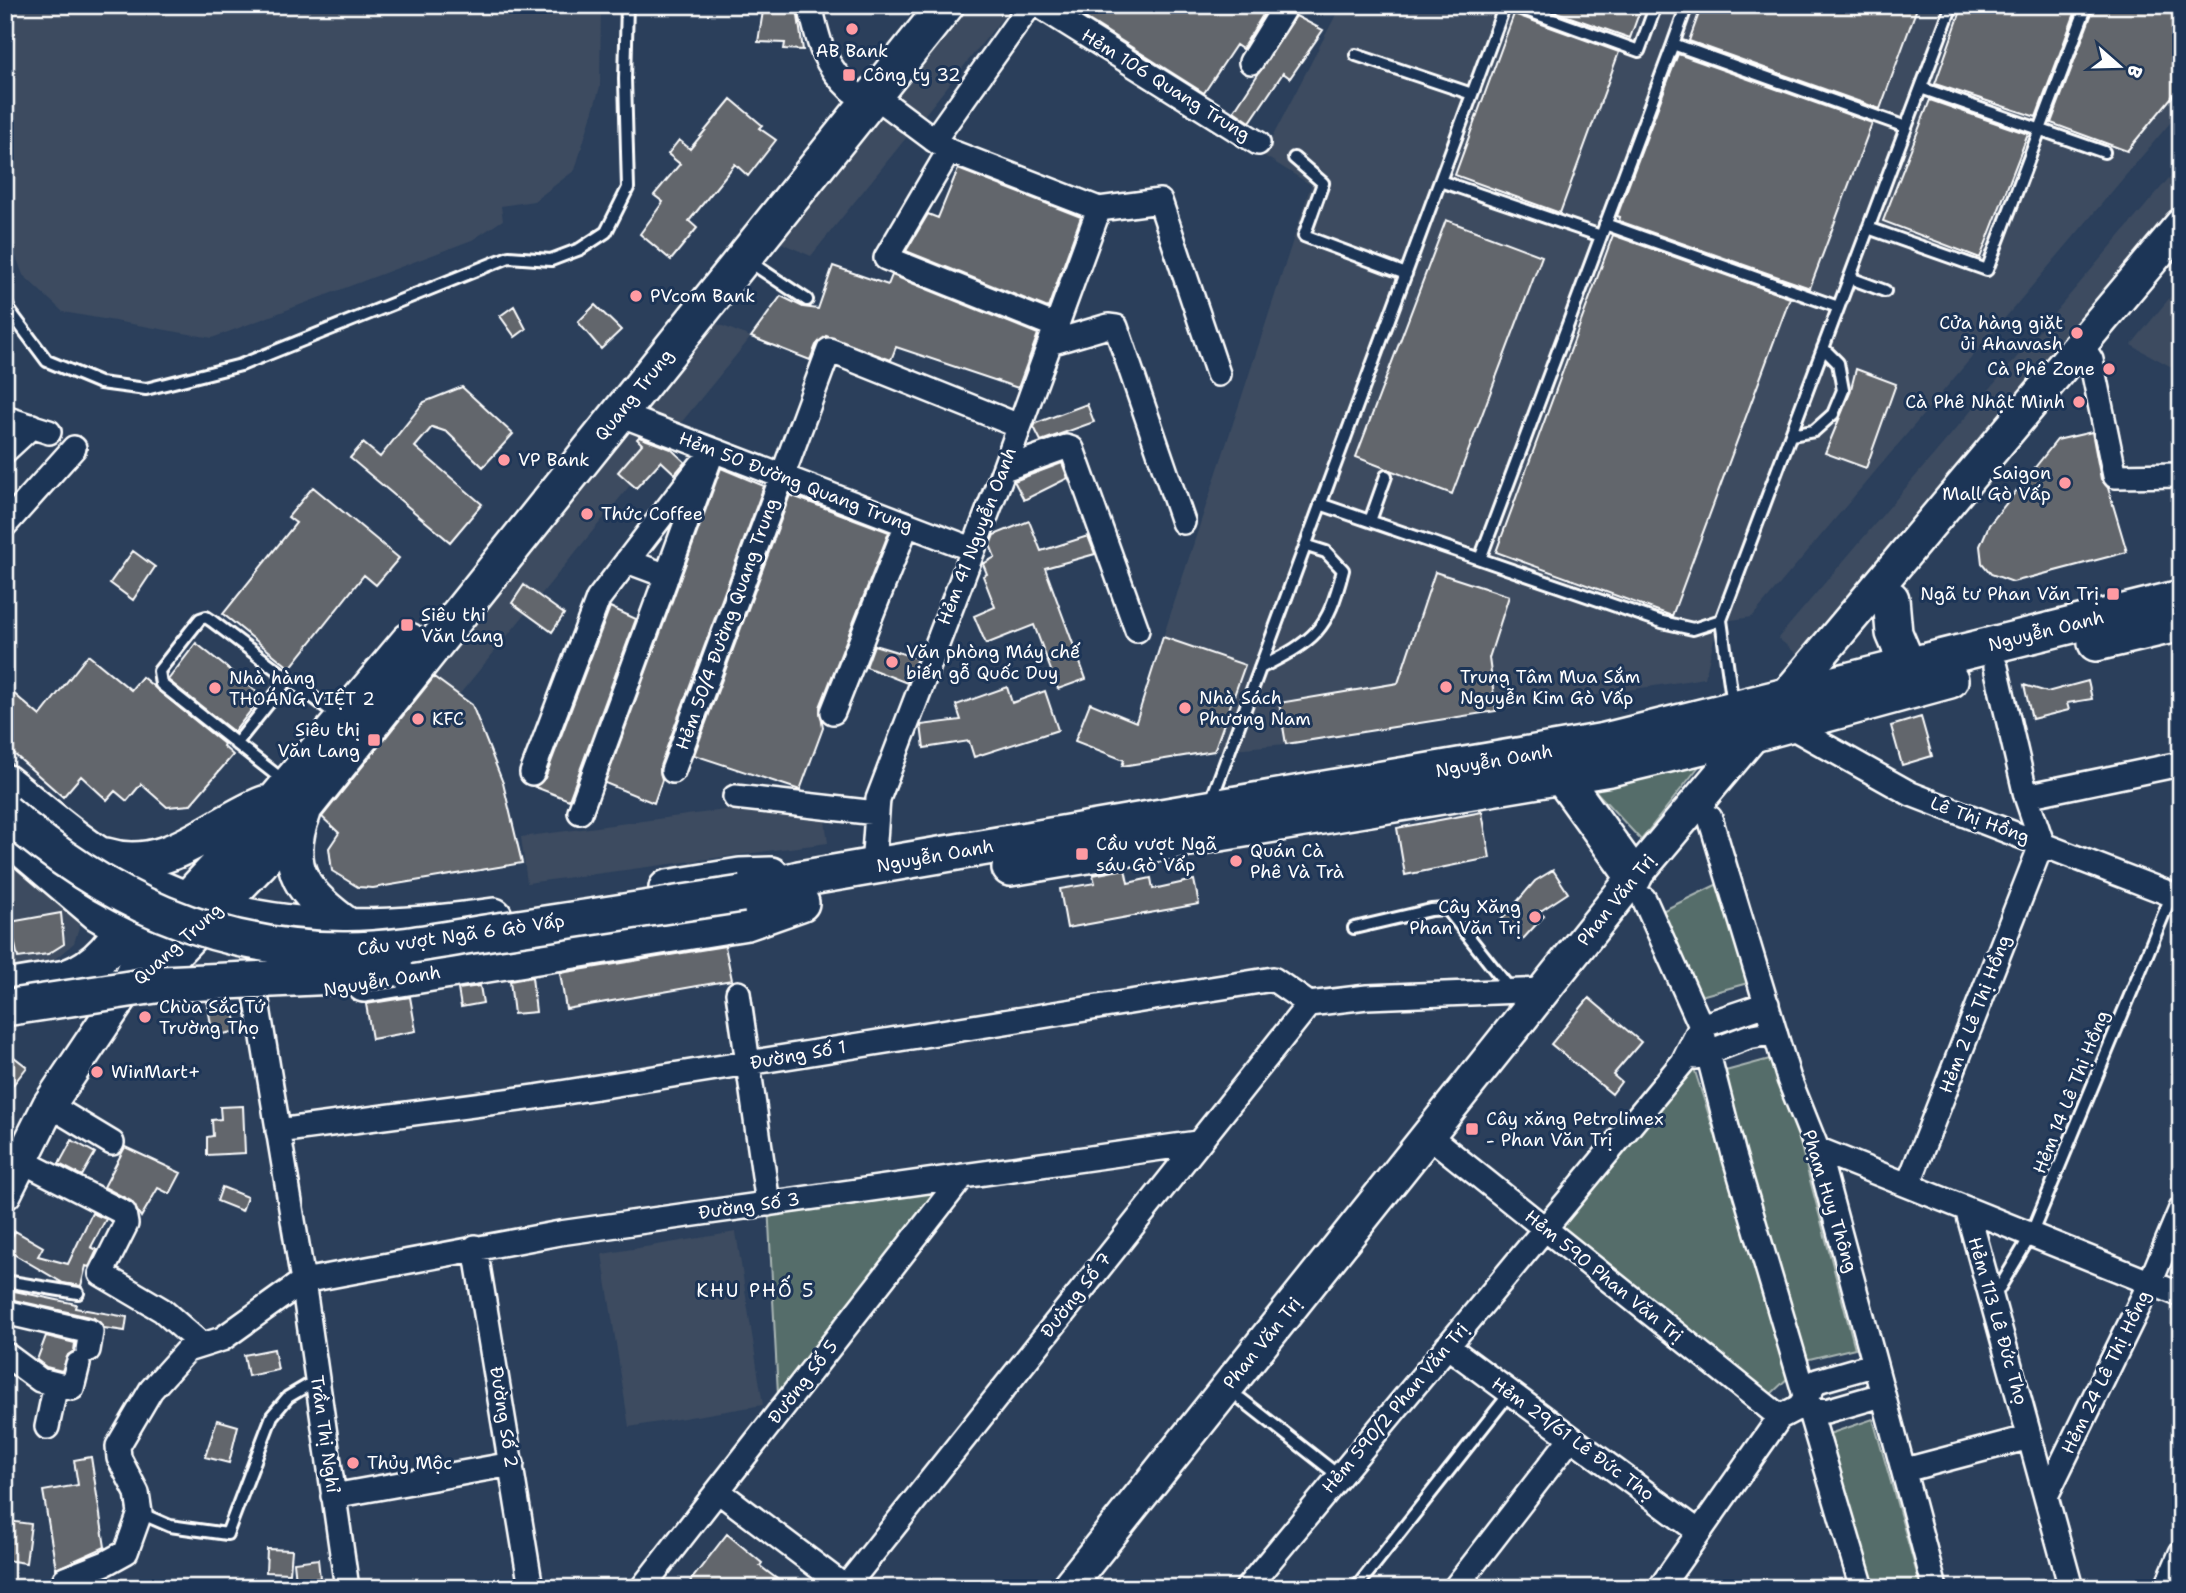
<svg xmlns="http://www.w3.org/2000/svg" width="2186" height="1593" font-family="'Shantell Sans',sans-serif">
<rect width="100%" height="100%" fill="#2b3f5b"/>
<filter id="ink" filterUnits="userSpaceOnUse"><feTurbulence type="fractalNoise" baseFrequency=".0143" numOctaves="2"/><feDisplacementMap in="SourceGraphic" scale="14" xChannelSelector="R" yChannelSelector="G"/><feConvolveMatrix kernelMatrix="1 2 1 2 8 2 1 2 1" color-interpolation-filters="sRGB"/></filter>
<g filter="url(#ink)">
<path fill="#3c4b60" d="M5 5H601L600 87 575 170 534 201 501 206 503 220 472 240 212 338 63 312 23 275 5 227Z
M971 5H1013L811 256 779 242Z
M1341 5H2181V110L1752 617 1718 622 1705 678 1496 711 1489 658 1509 596 1435 572 1398 683 1280 703 1286 744 1214 751 1245 665 1163 637 1311 185 1263 155Z
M2181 164V207L1800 657 1778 638Z
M2181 284V372L2131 345Z
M715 323 751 337 459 695 431 675Z
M822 797 828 843 527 883 521 837Z
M5 840 81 921 74 943 55 959 5 970Z
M736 1232 763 1405 629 1427 602 1254Z"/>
<path fill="#556d6a" stroke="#aab6b4" stroke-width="2" d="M1704 760 1641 840 1591 786Z
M1720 883 1755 981 1697 997 1660 912Z
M1777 1057 1855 1348 1801 1361 1722 1072Z
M1694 1068 1791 1375 1770 1395 1554 1225Z
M963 1176 779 1413 768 1204Z
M1873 1419 1921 1588H1868L1823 1436Z"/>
<path fill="#62666c" stroke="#fff" stroke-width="2" d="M764 5 797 9 803 50 784 49 785 43 758 42Z
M1065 5H1269L1242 49 1236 45 1204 93Z
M1536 5H1642L1630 38Z
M1702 5H1918L1880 109 1689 41Z
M1963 5H2078L2036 117 1935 84Z
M2095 5H2181V86L2127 151 2051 123Z
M1514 14 1619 52 1560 213 1455 175Z
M1296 16 1323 30 1290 78 1283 73 1250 122 1234 111Z
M1678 54 1872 123 1810 288 1619 221 1620 217 1617 216Z
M731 99 762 125 759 128 776 140 748 176 735 164 689 221 697 228 671 260 640 234 663 202 654 195 680 164 668 154 679 140 690 149Z
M1930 100 2028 134 1980 258 1883 221Z
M958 169 1081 217 1048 308 906 251 928 214 938 218Z
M1446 220 1542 256 1452 494 1356 457Z
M1613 235 1790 298 1672 616 1496 552Z
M833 266 888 285 892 275 1038 334 1018 388 896 347 891 360 826 336 816 345 810 360 751 337 781 296 803 307 818 309Z
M595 305 621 330 601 349 578 322Z
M514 306 526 329 515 337 500 316Z
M1856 369 1896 384 1866 468 1825 453 1850 393Z
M462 387 513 434 483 467 447 432 432 427 415 447 482 504 450 542 350 458 363 443 380 457 424 402Z
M1087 404 1094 422 1041 441 1034 427 1036 423Z
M2092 432 2101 479 2108 488 2127 552 2013 582 1991 574 1982 563 1980 546 1989 525 2057 440Z
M639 437 671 449 685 462 675 474 661 461 636 488 618 472 642 444 637 439Z
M1062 463 1068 478 1024 500 1014 481Z
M721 468 764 486 660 766 662 780 654 803 605 783Z
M313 487 399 558 376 585 364 575 290 668 223 614 296 523 288 517Z
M790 495 889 532 820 707 823 728 800 790 694 755Z
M1029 521 1041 551 1088 536 1095 554 1045 568 1086 679 1058 689 1034 625 986 644 974 616 995 607 983 576 987 574 983 564 995 557 990 545 994 535Z
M133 551 155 567 133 600 110 583Z
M1435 572 1509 596 1489 658 1496 711 1286 744 1279 703 1398 683Z
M524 585 564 614 552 632 512 603Z
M610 607 636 619 569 800 535 787 545 778Z
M1163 637 1245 665 1214 751 1122 766 1124 760 1075 741 1090 703 1136 722Z
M196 643 262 696 234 732 168 680Z
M874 645 917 658 907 683 866 667Z
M88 655 131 690 142 677 224 744 223 746 233 755 190 805 167 807 141 784 127 801 115 791 107 800 81 776 63 797 5 746V686L40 716Z
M434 677 472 705 503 783 522 863 373 888 358 887 332 871 329 848 339 833 322 817Z
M2088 681 2092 699 2067 703 2069 710 2032 719 2024 685 2047 692Z
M1007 687 1012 703 1045 691 1058 730 974 757 969 741 924 748 921 725 961 720 956 705Z
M1921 717 1932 756 1902 765 1891 726Z
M1482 812 1490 858 1405 875 1397 828Z
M1125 869 1128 883 1151 878 1153 889 1194 880 1199 904 1067 928 1060 889 1095 883 1093 875Z
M1553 870 1568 893 1539 912 1544 916 1522 940 1501 920 1535 881Z
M61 913 64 944 48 954 18 958 10 922Z
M725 946 732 980 566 1009 560 973Z
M532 977 536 1012 514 1014 510 981Z
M480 986 483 1003 461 1007 458 989Z
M410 997 416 1031 372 1039 366 1004Z
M1589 998 1641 1042 1613 1075 1621 1082 1612 1094 1551 1044Z
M221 1001 223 1010 233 1008 238 1031 213 1036 207 1002Z
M5 1050 27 1067 5 1095Z
M243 1106 245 1153 207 1155V1137L213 1136 212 1120 221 1119 220 1107Z
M72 1140 95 1153 82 1176 59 1164Z
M125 1147 181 1173 170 1194 158 1188 141 1217 131 1201 104 1187Z
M222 1187 247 1197 242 1211 217 1201Z
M92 1213 106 1219 91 1247 97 1250 89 1267 86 1266 81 1286 63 1283 5 1249V1230L13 1235 15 1231 43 1247 38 1256 68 1264Z
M5 1289 76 1304 75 1308 127 1317 125 1331 104 1328 94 1318 5 1298Z
M46 1336 75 1343 74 1351 68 1355 62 1371 46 1367 37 1360Z
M274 1349 278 1370 248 1376 244 1355Z
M217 1420 238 1426 229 1463 205 1457Z
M91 1457 105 1547 56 1569 43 1491 78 1485 74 1460Z
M8 1521 31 1524 26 1563 5 1560Z
M727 1534 762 1563 760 1566 789 1588H685Z
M267 1549 292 1550 290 1573 266 1572Z
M318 1559 320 1578 296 1581 294 1562Z"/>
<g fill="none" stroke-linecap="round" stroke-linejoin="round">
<defs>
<path id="service" d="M1512 5 1639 51 1656 5
M1687 5 1673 44 1906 127
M1673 44 1480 559 1662 622 1693 629 1721 620
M1356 55 1472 94
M1921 88 2104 152
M1294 158 1323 183 1304 236 1406 274
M1440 181 1601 236
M1605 224 1838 307
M1868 228 1987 270 2087 5
M747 260 807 300
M1850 278 1885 291
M5 300 9 310 47 361 100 383 146 389 241 365 509 257 551 260 580 249 606 232 628 188 625 79 627 5
M1791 435 1814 431 1833 414 1843 390 1838 363 1823 348
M1320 504 1480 559
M1370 521 1386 476
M1260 668C1316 639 1327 632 1343 570L1326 552 1307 546
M1733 705 1721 620 1952 5
M236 744 288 679
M284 781 161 684 159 671 200 619 206 617 212 621 338 716
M1211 801 1505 5
M1354 928 1431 910 1447 909 1510 989
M5 1281 78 1293
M1994 1297 2031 1235 2172 894
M1241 1399 1339 1476
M140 1513 170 1526 227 1534 272 1416 288 1397 317 1380
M1356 1588 1510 1393"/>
<path id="minor" d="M810 5C819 44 822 63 852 91
M1038 5 1258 143
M1251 62 1286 5
M874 95 949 151 1099 209
M934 140 1030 5
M949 151 886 258 1056 326
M1099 209 1160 201 1218 374
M1050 343 1108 326 1116 327 1183 522
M2081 344 2091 360 2115 476 2181 475
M619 414 972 549
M5 418 49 432
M5 451 32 426
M1004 469 1066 447 1072 449 1137 630
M5 525 74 448
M627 561 667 576
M833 712 907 524
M1788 725 1911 794 2181 898
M673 771 829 350 1019 426
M532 773 598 599 700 466
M2026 796 2175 765
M735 797 876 813
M580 812 713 450
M1710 818 1789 1079 1817 1149 1935 1588
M873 867 878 799 1004 469 1099 209
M1644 899 1701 1026 1734 1155 1862 1588
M738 993 768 1204
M256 995 303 1281 347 1588
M1309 1004 1367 997 1544 990
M1696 1057 1748 1037 1775 1032
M49 1105 112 1143
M278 1131 535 1097 1273 979 1309 1004
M1428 1135 1780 1417
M1817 1149 1967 1209 2071 1588
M20 1160 124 1213 126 1224 101 1274 162 1310 202 1345
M1908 1185 2042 843 2026 796 1996 667
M1967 1209 2181 1295
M475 1247 531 1588
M5 1312 91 1332 88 1350
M1447 1346 1699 1532
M5 1354 40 1380 56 1384 47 1427
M56 1384 72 1388 78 1364
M1799 1407 1826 1411 1882 1395
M1905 1470 2030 1437
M718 1491 845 1587
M333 1496 512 1464
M2046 1496 2150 1283 2181 1209
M62 1588 65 1579 106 1563 126 1552 140 1513 137 1493 119 1458 118 1446 151 1390 187 1350 222 1339 303 1281 560 1233 1197 1143
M642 1588 963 1176
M845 1588 1309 1004
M1247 1588 1683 1062 1701 1026 1767 1004
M1455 1588 1571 1438
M1660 1588 1780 1417 1799 1407 1817 1381 1873 1365
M2166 1588 2181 1553"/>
<path id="secondary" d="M5 1193 49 1105 126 990
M1067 1588 1634 877 2181 225"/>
<path id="primary" d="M1891 599 1894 633 1908 666
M2096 643 2181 623
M1562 777 1634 877
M5 782C44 813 82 847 125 871 240 936 368 934 494 916
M303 812C281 869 304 894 349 927
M5 834 98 913 147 942 166 957
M106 856C165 875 213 824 264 804
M1010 868 1610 768 1753 734 1950 680
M667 888 740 876 771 875
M742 894 799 879 1605 741 2181 598
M66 978C99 966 117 941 132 910
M364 984 747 922 801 903
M127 987 147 942 238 845 409 641
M5 988 66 978 121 989
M119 993 168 958 260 863 946 5"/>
</defs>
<use href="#service" stroke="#fff" stroke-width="16"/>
<use href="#minor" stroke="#fff" stroke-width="28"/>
<use href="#secondary" stroke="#fff" stroke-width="37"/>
<use href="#primary" stroke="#fff" stroke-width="40"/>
<use href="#service" stroke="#1d3557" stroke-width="10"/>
<use href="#minor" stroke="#1d3557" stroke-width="23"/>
<use href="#secondary" stroke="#1d3557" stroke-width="32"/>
<use href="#primary" stroke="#1d3557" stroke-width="35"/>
<defs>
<path id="primary-bridge" d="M5 812C103 898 214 951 347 950 400 950 453 937 505 930 584 918 663 906 742 894
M5 1008 162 984 336 976 395 968"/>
</defs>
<use href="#primary-bridge" stroke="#fff" stroke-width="40" stroke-linecap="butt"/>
<use href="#primary-bridge" stroke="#1d3557" stroke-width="35"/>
</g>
</g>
<g fill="#ff9aa2" stroke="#1d3557" stroke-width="2.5">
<circle cx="852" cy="29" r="7"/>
<rect x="842" y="68" width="14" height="14" rx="3.5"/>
<circle cx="636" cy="296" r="7"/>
<circle cx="2077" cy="333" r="7"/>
<circle cx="2109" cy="369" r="7"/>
<circle cx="2079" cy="402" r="7"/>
<circle cx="504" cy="460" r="7"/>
<circle cx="2065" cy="483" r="7"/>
<circle cx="587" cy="514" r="7"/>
<rect x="2106" y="587" width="14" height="14" rx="3.5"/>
<rect x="400" y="618" width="14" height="14" rx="3.5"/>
<circle cx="892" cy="662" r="7"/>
<circle cx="1446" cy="687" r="7"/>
<circle cx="215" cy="688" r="7"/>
<circle cx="1185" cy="708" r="7"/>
<circle cx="418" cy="719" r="7"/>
<rect x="367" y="733" width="14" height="14" rx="3.5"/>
<rect x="1075" y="847" width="14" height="14" rx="3.5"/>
<circle cx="1236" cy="861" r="7"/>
<circle cx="1535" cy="917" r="7"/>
<circle cx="145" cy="1017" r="7"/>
<circle cx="97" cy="1072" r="7"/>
<rect x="1465" y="1122" width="14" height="14" rx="3.5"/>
<circle cx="353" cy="1463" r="7"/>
</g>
<g text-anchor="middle" stroke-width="6" stroke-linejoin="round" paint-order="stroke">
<g font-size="18" fill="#fff" stroke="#1d3557" text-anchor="start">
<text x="852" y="57" text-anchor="middle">AB Bank</text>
<text x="863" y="81">Công ty 32</text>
<text x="650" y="302">PVcom Bank</text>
<text x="2063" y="329" text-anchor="end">Cửa hàng giặt<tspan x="2063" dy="21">ủi Ahawash</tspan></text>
<text x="2095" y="375" text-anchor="end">Cà Phê Zone</text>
<text x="2065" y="408" text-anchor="end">Cà Phê Nhật Minh</text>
<text x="518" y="466">VP Bank</text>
<text x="2051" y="479" text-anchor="end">Saigon<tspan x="2051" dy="21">Mall Gò Vấp</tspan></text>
<text x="601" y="520">Thức Coffee</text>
<text x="2099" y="600" text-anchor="end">Ngã tư Phan Văn Trị</text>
<text x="421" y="621">Siêu thi<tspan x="421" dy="21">Văn Lang</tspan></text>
<text x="906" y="658">Văn phòng Máy chế<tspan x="906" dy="21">biến gỗ Quốc Duy</tspan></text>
<text x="1460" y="683">Trung Tâm Mua Sắm<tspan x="1460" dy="21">Nguyễn Kim Gò Vấp</tspan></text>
<text x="229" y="684">Nhà hàng<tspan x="229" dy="21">THOÁNG VIỆT 2</tspan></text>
<text x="1199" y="704">Nhà Sách<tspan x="1199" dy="21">Phương Nam</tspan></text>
<text x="432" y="725">KFC</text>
<text x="360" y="736" text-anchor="end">Siêu thị<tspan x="360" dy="21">Văn Lang</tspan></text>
<text x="1096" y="850">Cầu vượt Ngã<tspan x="1096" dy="21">sáu Gò Vấp</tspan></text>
<text x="1250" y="857">Quán Cà<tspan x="1250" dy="21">Phê Và Trà</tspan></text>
<text x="1521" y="913" text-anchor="end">Cây Xăng<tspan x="1521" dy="21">Phan Văn Trị</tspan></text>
<text x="159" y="1013">Chùa Sắc Tứ<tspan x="159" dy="21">Trường Thọ</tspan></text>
<text x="111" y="1078">WinMart+</text>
<text x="1486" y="1125">Cây xăng Petrolimex<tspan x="1486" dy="21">- Phan Văn Trị</tspan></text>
<text x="367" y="1469">Thủy Mộc</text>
</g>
<g font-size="18" fill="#fff" stroke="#1d3557">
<text transform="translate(1166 85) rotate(32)" y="6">Hẻm 106 Quang Trung</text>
<text transform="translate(634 395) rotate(-51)" y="6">Quang Trung</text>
<text transform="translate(796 482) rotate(21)" y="6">Hẻm 50 Đường Quang Trung</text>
<text transform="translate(977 536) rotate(-69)" y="6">Hẻm 41 Nguyễn Oanh</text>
<text transform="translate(727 624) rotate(-70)" y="6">Hẻm 50/4 Đường Quang Trung</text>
<text transform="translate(2046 631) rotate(-14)" y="6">Nguyễn Oanh</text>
<text transform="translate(1494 761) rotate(-10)" y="6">Nguyễn Oanh</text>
<text transform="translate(1980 820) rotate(20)" y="6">Lê Thị Hồng</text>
<text transform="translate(935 856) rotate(-10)" y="6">Nguyễn Oanh</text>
<text transform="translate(1616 900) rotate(-51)" y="6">Phan Văn Trị</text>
<text transform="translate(461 935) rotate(-8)" y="6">Cầu vượt Ngã 6 Gò Vấp</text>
<text transform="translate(178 944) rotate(-42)" y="6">Quang Trung</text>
<text transform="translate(382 981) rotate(-9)" y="6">Nguyễn Oanh</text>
<text transform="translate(1975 1014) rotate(-69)" y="6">Hẻm 2 Lê Thị Hồng</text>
<text transform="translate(798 1055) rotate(-10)" y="6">Đường Số 1</text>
<text transform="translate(2071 1092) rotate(-68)" y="6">Hẻm 14 Lê Thị Hồng</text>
<text transform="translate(1830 1201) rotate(73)" y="6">Phạm Huy Thông</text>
<text transform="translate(749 1206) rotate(-8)" y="6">Đường Số 3</text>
<text transform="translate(1604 1276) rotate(39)" y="6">Hẻm 590 Phan Văn Trị</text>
<text transform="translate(1076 1295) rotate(-52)" y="6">Đường Số 7</text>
<text transform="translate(1998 1321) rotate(74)" y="6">Hẻm 113 Lê Đức Thọ</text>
<text transform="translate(1262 1343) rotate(-51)" y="6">Phan Văn Trị</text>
<text transform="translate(2106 1372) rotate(-64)" y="6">Hẻm 24 Lê Thị Hồng</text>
<text transform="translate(803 1382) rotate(-52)" y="6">Đường Số 5</text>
<text transform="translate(1395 1408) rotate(-50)" y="6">Hẻm 590/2 Phan Văn Trị</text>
<text transform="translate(504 1417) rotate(81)" y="6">Đường Số 2</text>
<text transform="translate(325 1434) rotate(82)" y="6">Trần Thị Nghỉ</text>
<text transform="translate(1573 1439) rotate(36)" y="6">Hẻm 29/61 Lê Đức Thọ</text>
</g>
<g font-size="19" letter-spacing="2" fill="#fff" stroke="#1d3557">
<text x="756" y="1297">KHU PHỐ 5</text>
</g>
</g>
<rect width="2186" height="1593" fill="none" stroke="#1d3557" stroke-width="28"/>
<rect x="14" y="14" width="2158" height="1565" fill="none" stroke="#fff" stroke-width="2.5" filter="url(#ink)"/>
<g transform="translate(2119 66) rotate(110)" stroke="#1d3557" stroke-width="5" paint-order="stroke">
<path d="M0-5L12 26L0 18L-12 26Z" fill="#ffffff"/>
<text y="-10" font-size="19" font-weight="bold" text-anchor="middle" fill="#ffffff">B</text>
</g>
</svg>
